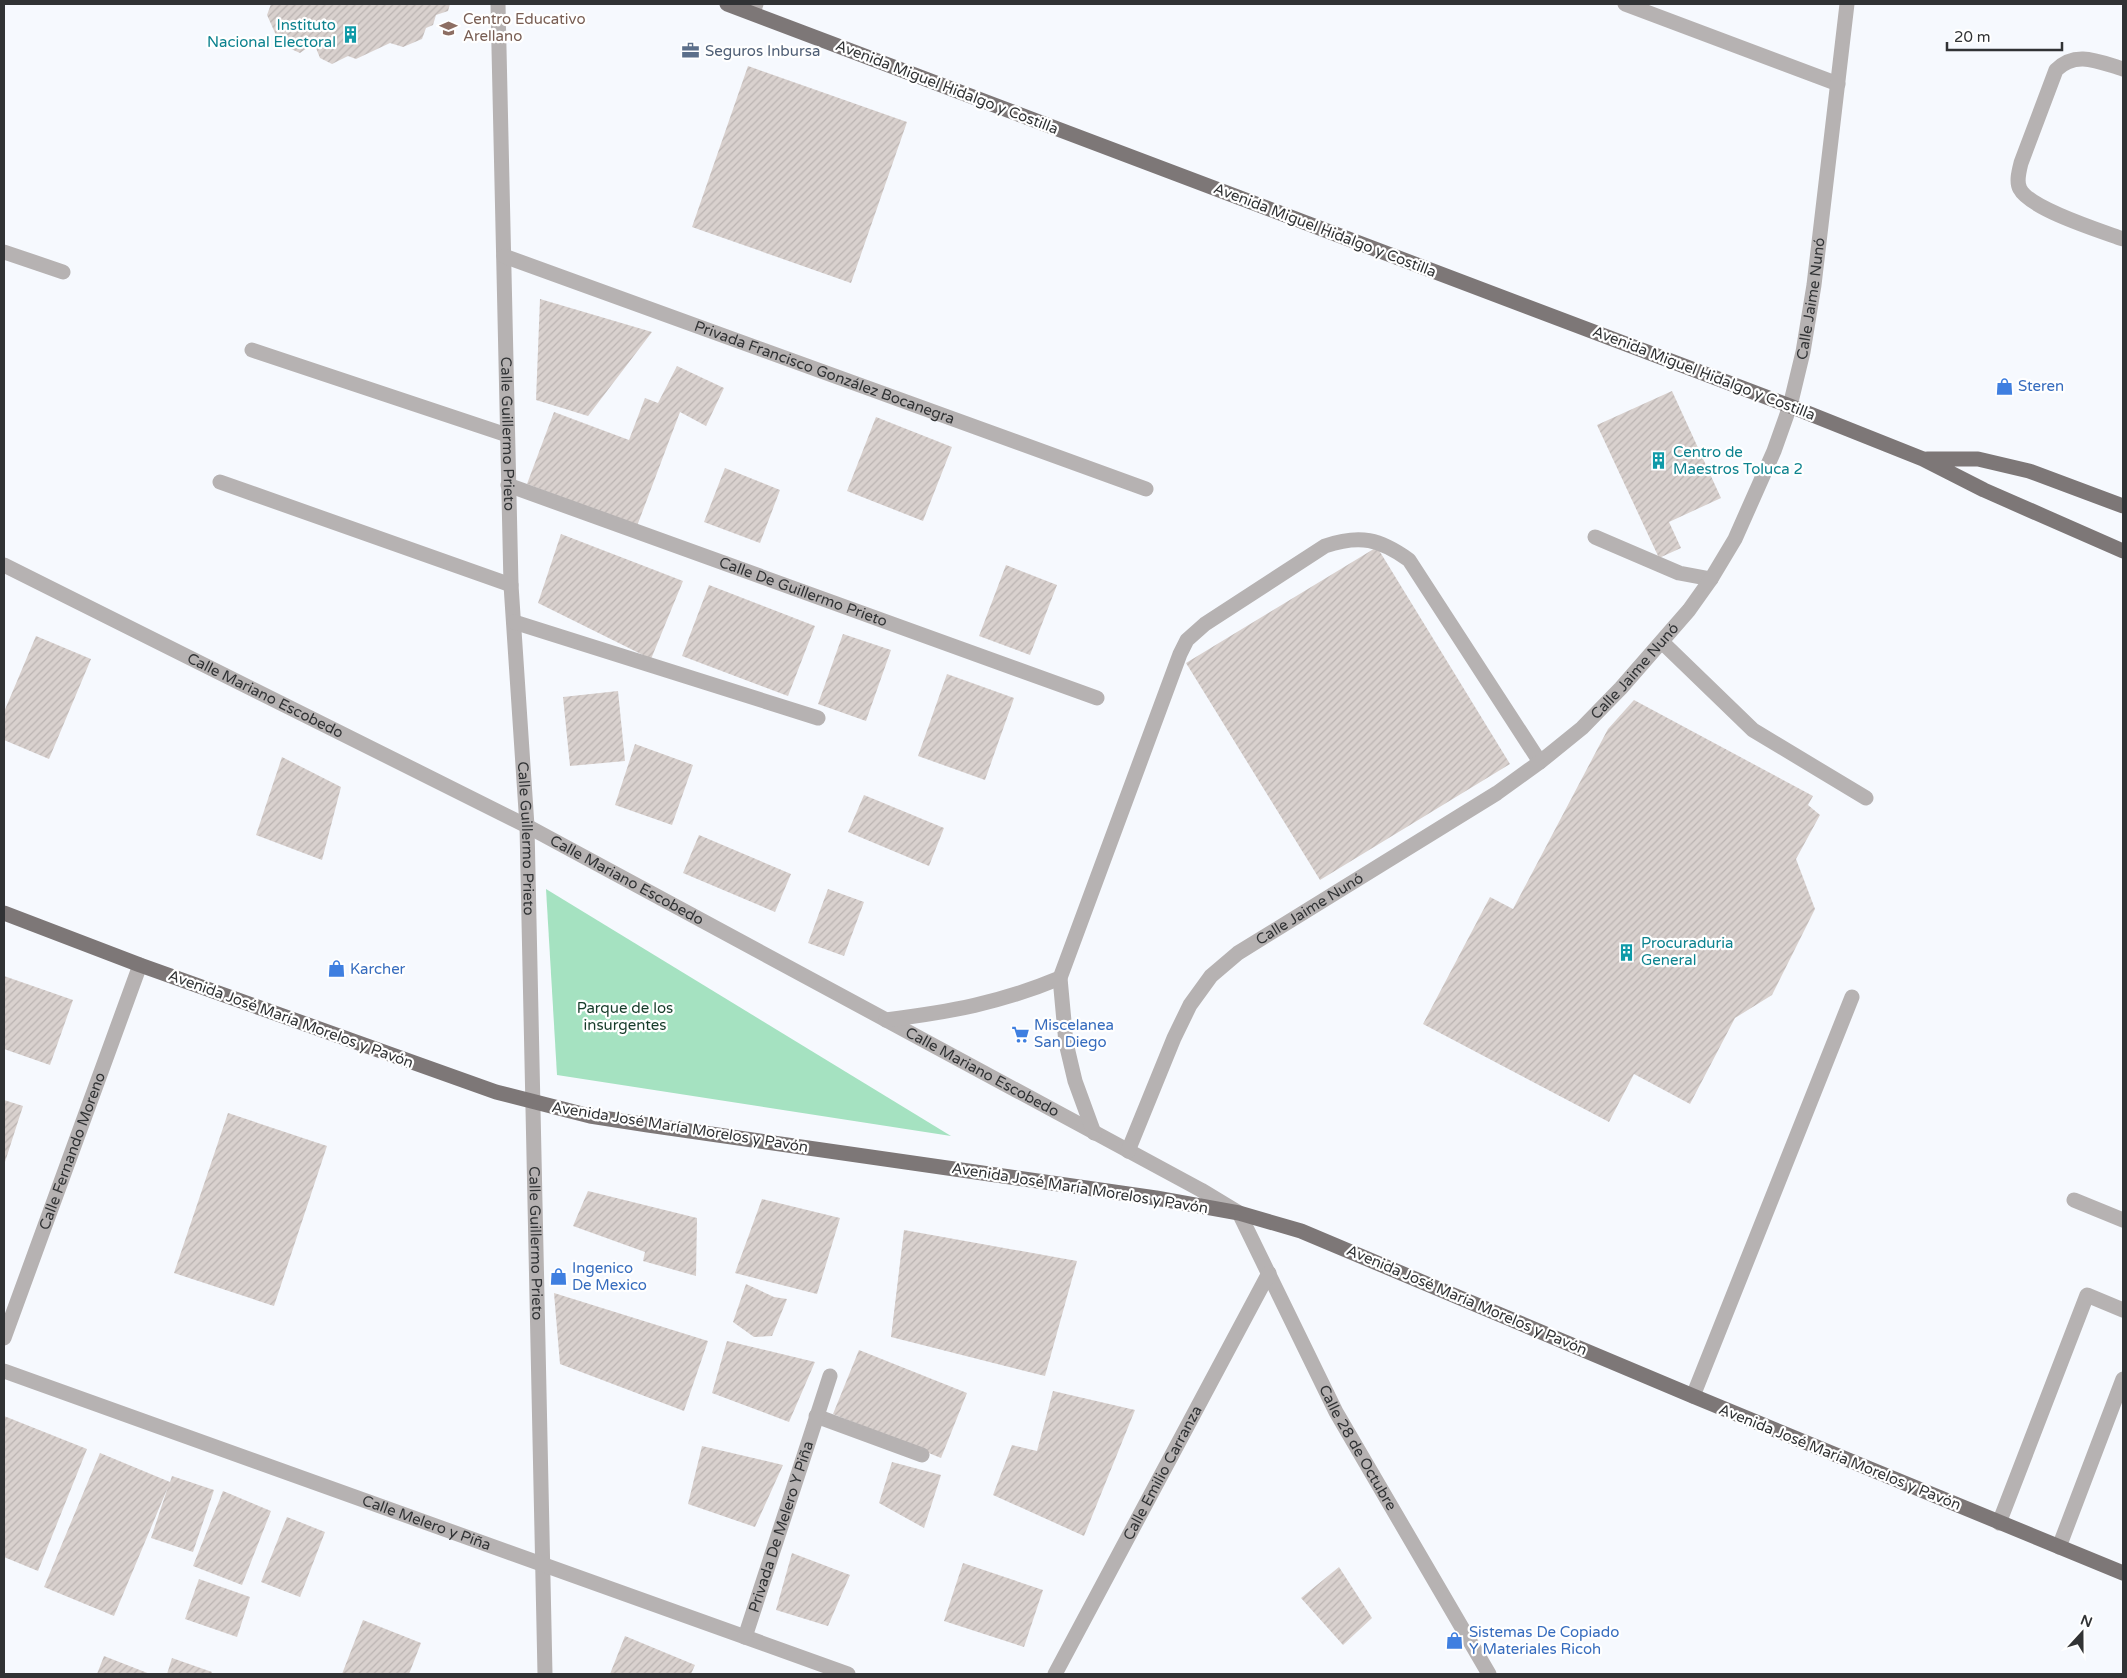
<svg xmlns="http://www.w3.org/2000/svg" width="2127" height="1678" font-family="'Varela Round',sans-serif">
<defs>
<pattern id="building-hatch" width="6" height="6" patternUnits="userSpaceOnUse" patternTransform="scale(1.25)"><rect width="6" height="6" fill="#d9d1ce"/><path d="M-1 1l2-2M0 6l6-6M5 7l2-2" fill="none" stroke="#bbb4b2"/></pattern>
</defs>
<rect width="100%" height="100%" fill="#f6f9fe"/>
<path fill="#a5e2c1" d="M546 889 951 1136 557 1075Z"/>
<path fill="url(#building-hatch)" d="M271 4H450L448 11 436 15 433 25 426 28 422 39 403 47 390 43 356 59 348 56 332 64 320 58 314 43 300 53 280 44 267 15Z
M748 66 907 122 851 283 692 227Z
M540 299 652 332 588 416 536 400Z
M677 366 724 388 706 426 680 412 637 526 527 484 554 412 629 440 645 398 658 403Z
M1672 391 1721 498 1669 522 1681 548 1659 558 1597 425Z
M876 417 952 447 923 521 847 491Z
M725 468 780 490 760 543 704 522Z
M561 534 683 581 651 659 538 603Z
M1377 547 1510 764 1320 880 1186 663Z
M1006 565 1057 585 1030 655 979 636Z
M709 585 815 626 788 696 682 656Z
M843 634 891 650 866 721 818 704Z
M36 636 91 659 49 759 4 740V712Z
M947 674 1014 698 985 780 918 756Z
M618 691 625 761 570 766 563 697Z
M1634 700 1813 796 1808 805 1820 815 1796 859 1815 909 1772 995 1735 1018 1690 1104 1634 1074 1609 1122 1423 1024 1490 897 1513 909 1608 729Z
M635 744 693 765 672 825 615 805Z
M282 757 341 787 322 860 256 835Z
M864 795 944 828 929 866 848 832Z
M699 835 791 874 775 912 683 873Z
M828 889 864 902 844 956 808 943Z
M4 976 73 1000 50 1065 4 1049Z
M4 1100 23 1106 4 1165Z
M228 1113 327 1146 274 1306 174 1273Z
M588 1191 697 1218 696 1276 643 1261 645 1252 573 1226Z
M762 1199 840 1218 817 1294 735 1273Z
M904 1230 1077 1261 1045 1376 891 1337Z
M746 1284 774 1297 787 1299 772 1336 754 1337 733 1322Z
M554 1293 708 1341 684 1411 560 1364Z
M727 1341 815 1362 789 1422 712 1393Z
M859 1350 967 1393 941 1458 833 1414Z
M1053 1391 1135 1410 1084 1536 993 1495 1012 1445 1037 1451Z
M4 1416 87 1449 38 1571 4 1557Z
M702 1446 783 1465 755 1527 688 1504Z
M100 1453 170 1482 172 1476 214 1490 193 1552 151 1538 168 1487 114 1616 44 1587Z
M892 1462 941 1475 924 1528 879 1503Z
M223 1491 271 1511 242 1585 193 1566Z
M287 1517 325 1532 300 1597 261 1582Z
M792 1553 850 1575 828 1626 776 1610Z
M963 1563 1043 1590 1024 1647 944 1621Z
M1339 1567 1372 1618 1343 1645 1301 1598Z
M199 1579 250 1597 237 1637 185 1619Z
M363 1620 421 1643 409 1674H342Z
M625 1636 695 1665 691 1674H610Z
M104 1656 150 1674H97Z
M172 1658 212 1672 211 1674H167Z"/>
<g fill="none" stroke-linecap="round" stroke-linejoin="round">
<g stroke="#b6b2b2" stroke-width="15">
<path id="s1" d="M498 4 511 585 527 826 545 1674"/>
<path d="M1625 4 1838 84"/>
<path d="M753 13 756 4"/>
<path d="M2123 69C2099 62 2076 50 2056 70L2021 163C2019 171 2016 182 2020 189 2030 209 2101 231 2123 239"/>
<path d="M4 252 63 272"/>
<path id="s2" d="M504 256 1146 489"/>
<path d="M252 350 507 435"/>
<path d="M220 482 511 585"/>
<path id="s3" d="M508 485 1097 698"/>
<path d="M1595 537 1679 573 1711 579"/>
<path id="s4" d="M4 565 527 826 1201 1190 1239 1213 1336 1412 1489 1674"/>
<path d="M514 622 818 718"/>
<path d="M1662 642 1753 730 1866 798"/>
<path d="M886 1020C950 1012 1000 1003 1060 978"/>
<path d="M1094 1133 1075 1081 1066 1043 1060 978 1180 654 1187 640 1205 624 1325 546C1360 534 1380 539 1409 560L1540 762"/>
<path id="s5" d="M1128 1151 1174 1038 1190 1005 1211 976 1238 953 1497 793 1540 762 1582 728 1621 688 1689 610 1711 579 1735 539 1774 451 1790 406 1803 352 1814 285 1847 4"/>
<path d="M2074 1200 2123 1220"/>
<path id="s6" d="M4 1338 140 965"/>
<path id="s7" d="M4 1371 848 1674"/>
<path d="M1693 1396 1852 997"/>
<path d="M816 1416 922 1455"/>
<path d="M1999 1523 2087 1295 2123 1310"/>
<path d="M2059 1547 2123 1379"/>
<path id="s8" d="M745 1637 830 1376"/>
<path id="s9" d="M1055 1674 1269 1273"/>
</g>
<path stroke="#7d7777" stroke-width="15" d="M727 4 1790 406 1923 459 1984 490 2123 551
M1927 459H1978L2029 471 2123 506
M4 913 140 965 496 1092 590 1116 648 1125 1156 1198 1239 1213 1301 1231 1693 1396 2123 1573"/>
</g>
<defs>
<symbol id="school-bare" viewBox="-9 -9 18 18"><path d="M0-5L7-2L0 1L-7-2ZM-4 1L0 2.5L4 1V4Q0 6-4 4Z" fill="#8d6e63" stroke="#fff" stroke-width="2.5" paint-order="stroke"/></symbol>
<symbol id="building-bare" viewBox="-9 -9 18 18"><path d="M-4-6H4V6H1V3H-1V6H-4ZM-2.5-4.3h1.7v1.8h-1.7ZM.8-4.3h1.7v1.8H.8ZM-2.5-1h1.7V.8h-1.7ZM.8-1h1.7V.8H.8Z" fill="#0f9aa8" stroke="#fff" stroke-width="2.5" paint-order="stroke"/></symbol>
<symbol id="office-bare" viewBox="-9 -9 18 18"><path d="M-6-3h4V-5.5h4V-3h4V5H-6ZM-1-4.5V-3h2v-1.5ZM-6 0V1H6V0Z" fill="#5c6f8a" stroke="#fff" stroke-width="2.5" paint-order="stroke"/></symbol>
<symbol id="shop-bare" viewBox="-9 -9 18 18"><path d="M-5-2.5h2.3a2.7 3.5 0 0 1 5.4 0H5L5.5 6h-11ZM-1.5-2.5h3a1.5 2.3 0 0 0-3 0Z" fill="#3f7fe0" stroke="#fff" stroke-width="2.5" paint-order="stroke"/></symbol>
<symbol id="supermarket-bare" viewBox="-9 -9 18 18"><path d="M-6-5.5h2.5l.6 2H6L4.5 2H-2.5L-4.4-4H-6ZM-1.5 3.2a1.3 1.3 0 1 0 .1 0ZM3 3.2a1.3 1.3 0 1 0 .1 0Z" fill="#3f7fe0" stroke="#fff" stroke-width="2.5" paint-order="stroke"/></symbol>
</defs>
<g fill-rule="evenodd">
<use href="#school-bare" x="436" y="16" width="25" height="25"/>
<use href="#building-bare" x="338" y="22" width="25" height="25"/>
<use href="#office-bare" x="678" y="38" width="25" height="25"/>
<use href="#shop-bare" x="1992" y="374" width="25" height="25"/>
<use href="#building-bare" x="1646" y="448" width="25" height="25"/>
<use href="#building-bare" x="1614" y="940" width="25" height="25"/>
<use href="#shop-bare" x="324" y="956" width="25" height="25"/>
<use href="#supermarket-bare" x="1008" y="1022" width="25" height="25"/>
<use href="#shop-bare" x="546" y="1264" width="25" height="25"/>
<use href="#shop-bare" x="1442" y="1628" width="25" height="25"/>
</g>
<g text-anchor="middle" stroke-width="4.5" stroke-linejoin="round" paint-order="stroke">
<g font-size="15" fill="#785e54" stroke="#fff" text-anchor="start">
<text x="463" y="24">Centro Educativo<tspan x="463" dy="17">Arellano</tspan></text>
</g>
<g font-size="15" fill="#0d838f" stroke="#fff" text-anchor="start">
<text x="336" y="30" text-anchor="end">Instituto<tspan x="336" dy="17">Nacional Electoral</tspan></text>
<text x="1673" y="457">Centro de<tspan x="1673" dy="17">Maestros Toluca 2</tspan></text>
<text x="1641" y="948">Procuraduria<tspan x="1641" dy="17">General</tspan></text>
</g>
<g font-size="15" fill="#4e5e75" stroke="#fff" text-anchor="start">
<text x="705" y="56">Seguros Inbursa</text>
</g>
<g font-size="15" fill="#313335" stroke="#fff">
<text transform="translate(947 87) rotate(21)" y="5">Avenida Miguel Hidalgo y Costilla</text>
<text transform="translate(1325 230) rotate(21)" y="5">Avenida Miguel Hidalgo y Costilla</text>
<text dy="5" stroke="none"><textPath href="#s5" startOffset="1139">Calle Jaime Nunó</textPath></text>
<text dy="5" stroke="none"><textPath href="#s2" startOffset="341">Privada Francisco González Bocanegra</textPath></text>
<text transform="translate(1704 373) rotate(21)" y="5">Avenida Miguel Hidalgo y Costilla</text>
<text dy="5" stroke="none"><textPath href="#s1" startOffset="430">Calle Guillermo Prieto</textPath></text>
<text dy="5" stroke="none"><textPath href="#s3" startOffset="314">Calle De Guillermo Prieto</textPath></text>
<text dy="5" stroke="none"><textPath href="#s5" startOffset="719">Calle Jaime Nunó</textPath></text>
<text dy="5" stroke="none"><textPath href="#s4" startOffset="292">Calle Mariano Escobedo</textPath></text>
<text dy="5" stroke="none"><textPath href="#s1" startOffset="835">Calle Guillermo Prieto</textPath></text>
<text dy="5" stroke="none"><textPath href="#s4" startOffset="698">Calle Mariano Escobedo</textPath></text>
<text dy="5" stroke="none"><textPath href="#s5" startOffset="314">Calle Jaime Nunó</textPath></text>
<text transform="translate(291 1019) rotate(20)" y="5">Avenida José María Morelos y Pavón</text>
<text dy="5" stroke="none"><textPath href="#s4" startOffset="1102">Calle Mariano Escobedo</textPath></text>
<text transform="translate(680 1127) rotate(9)" y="5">Avenida José María Morelos y Pavón</text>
<text dy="5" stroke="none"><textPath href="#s6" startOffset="199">Calle Fernando Moreno</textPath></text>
<text transform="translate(1080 1188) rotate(9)" y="5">Avenida José María Morelos y Pavón</text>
<text dy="5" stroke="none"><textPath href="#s1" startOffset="1240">Calle Guillermo Prieto</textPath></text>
<text transform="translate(1467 1300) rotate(23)" y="5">Avenida José María Morelos y Pavón</text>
<text dy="5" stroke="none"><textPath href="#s4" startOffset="1658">Calle 28 de Octubre</textPath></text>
<text transform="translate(1840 1457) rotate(22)" y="5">Avenida José María Morelos y Pavón</text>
<text dy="5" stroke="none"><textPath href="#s9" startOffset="228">Calle Emilio Carranza</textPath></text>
<text dy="5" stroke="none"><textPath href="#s7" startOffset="449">Calle Melero y Piña</textPath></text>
<text dy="5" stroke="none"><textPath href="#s8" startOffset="116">Privada De Melero Y Piña</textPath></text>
</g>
<g font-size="15" fill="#366cbe" stroke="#fff" text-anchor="start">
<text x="2018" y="391">Steren</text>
<text x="350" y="974">Karcher</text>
<text x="1034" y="1030">Miscelanea<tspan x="1034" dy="17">San Diego</tspan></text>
<text x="572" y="1273">Ingenico<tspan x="572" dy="17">De Mexico</tspan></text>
<text x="1469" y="1637">Sistemas De Copiado<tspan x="1469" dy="17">Y Materiales Ricoh</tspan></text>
</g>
<g font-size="15" fill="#163c2a" stroke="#fff">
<text x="625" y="1013">Parque de los<tspan x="625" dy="17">insurgentes</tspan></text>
</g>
</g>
<rect width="2127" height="1678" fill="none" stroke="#313335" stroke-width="10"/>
<g transform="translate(2082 1633) rotate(21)" stroke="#ffffff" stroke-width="4" paint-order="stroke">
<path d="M0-4L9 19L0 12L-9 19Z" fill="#313335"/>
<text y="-8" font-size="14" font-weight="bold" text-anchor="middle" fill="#313335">N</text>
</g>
<path d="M1947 42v8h115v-8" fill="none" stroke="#313335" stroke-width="2.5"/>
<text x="1954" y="42" font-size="15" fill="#313335" stroke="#ffffff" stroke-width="4" paint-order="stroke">20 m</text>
</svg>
